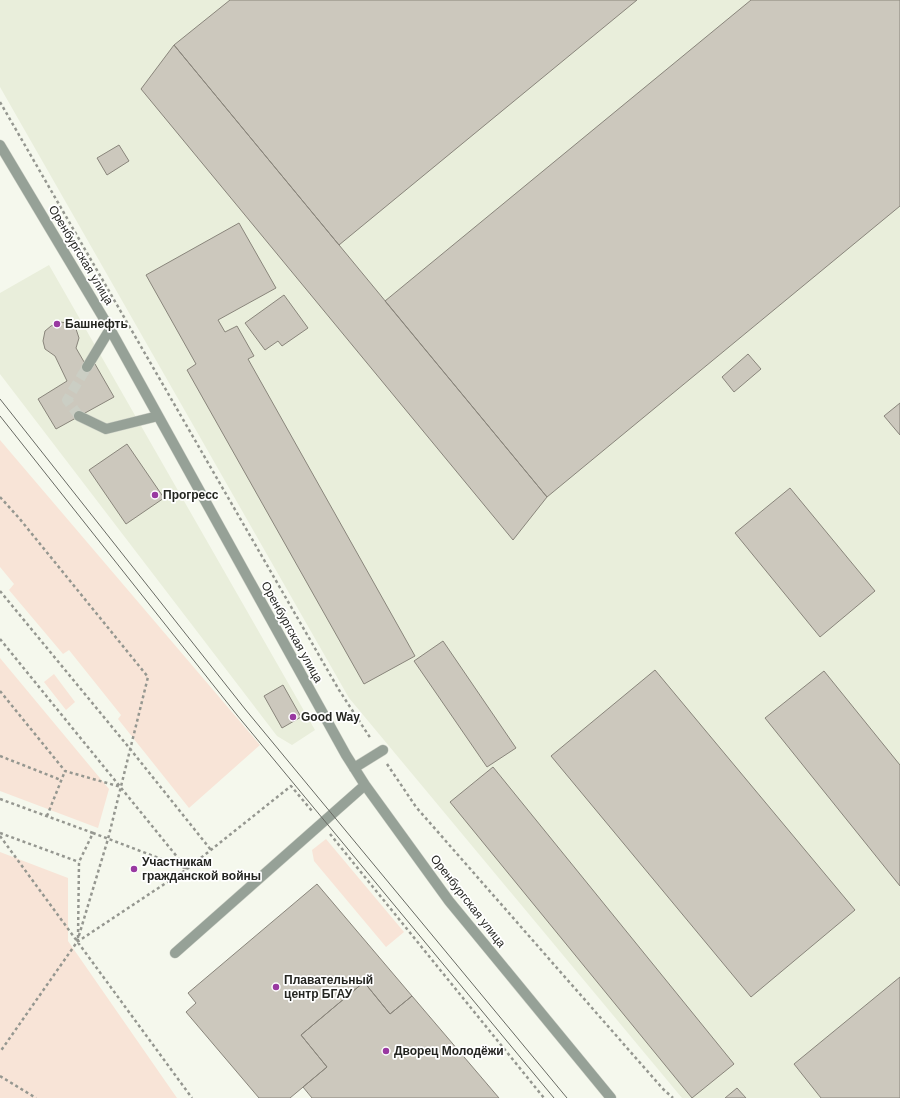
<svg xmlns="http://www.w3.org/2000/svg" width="900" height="1098" font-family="Arial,sans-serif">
<rect width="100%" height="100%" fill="#f5f8ed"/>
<path fill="#e9eedb" d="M0 0H900V1098H682L349 698 0 87Z
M49 265 315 730 292 745 277 736 0 374V293Z"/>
<path fill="#f8e4d7" d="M0 440 260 745 189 808 118 719 121 715 69 650 63 654 9 590 14 584 0 567Z
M0 658 109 789 98 828 0 791Z
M54 674 75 702 66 710 44 682Z
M326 839 404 932 386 947 314 861 312 850Z
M0 852 68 878V941L177 1098H0Z"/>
<path fill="#ccc8bd" stroke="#89857b" d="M230 0H637L339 245 174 45Z
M751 0H900V206L547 497 385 301Z
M174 45 547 497 513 540 141 89Z
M119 145 129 161 107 175 97 158Z
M239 223 276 288 218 320 225 332 237 326 254 356 248 359 415 656 364 684 187 370 196 364 146 275Z
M284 295 308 328 282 346 278 341 265 350 245 323Z
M60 322 68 323 76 329 79 338 76 348 87 367V370L95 364 114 397 56 429 38 399 67 381 55 356 45 349 43 341 45 331 51 326Z
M748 354 761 369 734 392 722 377Z
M900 403V435L884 416Z
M127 444 164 498 126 524 89 470Z
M790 488 875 591 820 637 735 533Z
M443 641 516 748 487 767 414 661Z
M655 670 855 910 751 997 551 756Z
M824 671 900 765V886L765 718Z
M283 685 301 717 282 728 264 696Z
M493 767 734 1064 692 1098 450 802Z
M317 884 412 996 390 1014 364 982 301 1035 327 1067 290 1098H259L186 1012 196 1003 188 993Z
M900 977V1098H821L794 1064Z
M364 982 390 1014 412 996 499 1098H312L303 1087 327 1067 301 1035Z
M737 1088 746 1098H725Z"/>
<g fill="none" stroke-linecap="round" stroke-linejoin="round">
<path stroke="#cbcec4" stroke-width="10" stroke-dasharray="10 5" stroke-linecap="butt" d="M79 416 67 400 87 367"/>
<defs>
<path id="minor" d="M0 145 110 329 346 755 365 785 449 901 611 1098
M87 367 110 329
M79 416 106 429 158 416
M354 768 383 750
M175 953 365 785"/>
</defs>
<use href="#minor" stroke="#cfd2c8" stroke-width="11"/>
<path stroke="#959790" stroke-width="2.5" stroke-dasharray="3 3" stroke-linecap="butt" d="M0 102 339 690 371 739
M0 497 19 518 148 677 108 839 77 942 0 1052
M0 591 131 750 211 850
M0 639 187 869
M0 691 65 771 121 787
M0 756 61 780
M387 764 416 807 663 1089 673 1098
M0 799 93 833
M47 816 65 771
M0 833 79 862
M330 834 544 1098
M0 836 192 1098
M78 938 79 862 93 833 185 868
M77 942 187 869 291 786 312 811
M0 1076 36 1098"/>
<use href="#minor" stroke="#96a197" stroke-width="10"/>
<path stroke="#686a63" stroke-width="1" d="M0 399 245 709 567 1098
M0 416 237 715 554 1098"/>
</g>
<g fill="#9939a1" stroke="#fff" stroke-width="1.5">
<circle cx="57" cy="324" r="4"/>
<circle cx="155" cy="495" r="4"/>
<circle cx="293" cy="717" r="4"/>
<circle cx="134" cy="869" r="4"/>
<circle cx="276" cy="987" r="4"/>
<circle cx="386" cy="1051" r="4"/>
</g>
<g text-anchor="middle" stroke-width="3.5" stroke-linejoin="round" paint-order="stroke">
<g font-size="12" fill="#242521" stroke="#fff">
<text transform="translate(81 255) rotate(59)" y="4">Оренбургская улица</text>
<text transform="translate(292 632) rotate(61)" y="4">Оренбургская улица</text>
<text transform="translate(468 901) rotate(52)" y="4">Оренбургская улица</text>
</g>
<g font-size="12" font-weight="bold" fill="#242521" stroke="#fff" text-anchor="start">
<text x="65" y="328">Башнефть</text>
<text x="163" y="499">Прогресс</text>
<text x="301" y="721">Good Way</text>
<text x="142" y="866">Участникам<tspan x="142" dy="14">гражданской войны</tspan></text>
<text x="284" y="984">Плавательный<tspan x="284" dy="14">центр БГАУ</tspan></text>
<text x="394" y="1055">Дворец Молодёжи</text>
</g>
</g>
</svg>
